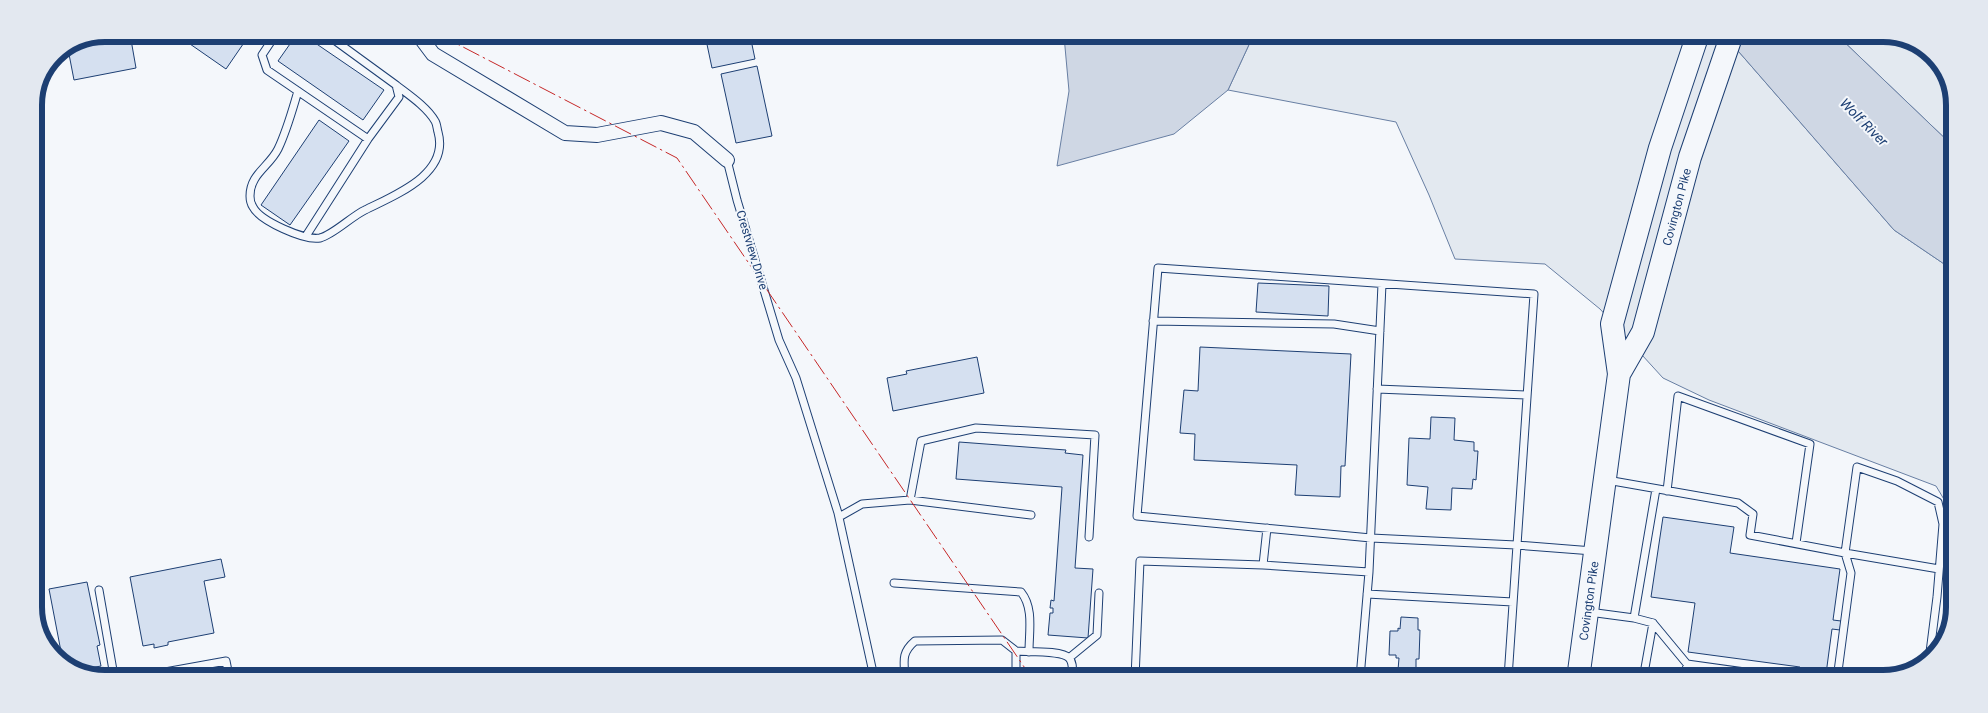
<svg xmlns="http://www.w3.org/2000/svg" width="1988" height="713" font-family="Roboto,sans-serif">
<rect width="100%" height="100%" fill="#f4f7fb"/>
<path fill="#e3e9f0" stroke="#687fa3" d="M1253 36 1720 37 1739 52 1894 230 1953 270 1951 511 1936 486 1709 400 1663 378 1600 309 1545 264 1455 259 1429 195 1396 122 1228 90Z
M1839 37H1905L1939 62 1954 100V147Z"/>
<path fill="#cfd7e4" stroke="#687fa3" d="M1064 36H1253L1228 90 1174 134 1057 166 1069 91Z
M1720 37H1839L1954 147 1953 270 1894 230 1739 52Z"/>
<path fill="#d5e0f0" stroke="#1d3f73" d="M105 34H130L136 68 74 80 68 49Z
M198 34H250L226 69 190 44Z
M297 34H302L384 90 363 120 278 61Z
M705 35H750L755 59 712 68Z
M757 66 772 136 736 143 721 74Z
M319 120 349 141 290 225 261 205Z
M1258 283 1329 286 1328 316 1256 312Z
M1200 347 1351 354 1345 466H1341L1340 497 1295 495 1297 465 1194 460 1195 434 1180 433 1184 390 1198 391Z
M977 357 984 393 893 411 887 378 907 374 906 371Z
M1431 417 1455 418 1454 440 1474 442V451H1478L1476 480 1473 479 1472 489 1452 488 1451 510 1426 509 1428 487 1407 485 1409 438 1430 439Z
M959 442 1066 450 1065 453 1083 455 1075 568 1093 569 1088 638 1048 635 1050 613H1053V608H1050L1051 600 1054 601 1062 487 956 479Z
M1663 517 1734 527 1730 553 1840 569 1833 620 1841 621 1840 630 1832 629 1826 674 1800 671V667L1688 652 1695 603 1651 597Z
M221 559 225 577 204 581 214 633 168 642V645L154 648V644L143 646 130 577Z
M87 582 100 645 97 646 101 666 90 668 91 672 81 673V670L76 671 63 662 49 589Z
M1401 617 1418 618V630H1420L1419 659H1416V671L1398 670 1399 658H1396V655H1389L1390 631H1398V628L1400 629Z"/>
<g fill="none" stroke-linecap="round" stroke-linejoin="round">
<defs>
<path id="service" d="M276 34 262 55 267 70 368 139
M298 91C292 111 287 130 278 149 269 167 250 174 250 196 250 200 251 204 253 207 260 221 305 241 320 238 333 235 352 216 365 210 395 195 450 174 438 132 437 129 437 124 435 121 427 107 409 95 396 85
M727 160 737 200 779 340 796 378 838 513 874 677
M306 236 368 139 399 97 396 85 326 34
M1153 321 1334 324 1380 331
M1377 389 1527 395
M1607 480 1738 503 1753 514 1750 535 1845 553 1857 467 1897 481 1938 502 1943 524 1937 597 1929 660
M1667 491 1678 396 1810 444 1796 543
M910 500 921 441 976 428 1095 435 1089 537
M839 517 862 504 910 500 1031 515
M1263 565 1267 528
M894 583 1021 592C1034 608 1029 631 1029 652
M99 590 114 676
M1367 594 1513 602
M1589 612 1634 618 1656 489
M1634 618 1653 623 1643 679
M1653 623 1687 664 1795 679
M1069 658 1097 635 1099 593
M154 674 226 661 229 676
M905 677C904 661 901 653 915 641L1002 640 1016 651
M1016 677V651C1027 652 1062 650 1069 658 1074 663 1072 671 1072 678
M1135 678 1140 561 1263 565 1369 572 1382 284
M1360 678 1369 572
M1508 678 1534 294 1158 268 1137 516 1371 538 1516 545 1593 551
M1685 679 1687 664
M1837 679 1851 573 1845 553 1939 569"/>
<path id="minor" d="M418 34 433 54 565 133 597 135 661 123 694 132 727 160"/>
<path id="primary" d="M1619 374 1643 332 1690 157 1731 37
M1578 679 1619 374 1612 324 1660 148 1697 37"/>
</defs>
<use href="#service" stroke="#1d3f73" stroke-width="9"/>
<use href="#minor" stroke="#1d3f73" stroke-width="16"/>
<use href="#primary" stroke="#1d3f73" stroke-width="24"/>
<use href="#service" stroke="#f4f7fb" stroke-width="7"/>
<use href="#minor" stroke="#f4f7fb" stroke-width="14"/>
<use href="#primary" stroke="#f4f7fb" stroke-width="22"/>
<path stroke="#c62828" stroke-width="1" stroke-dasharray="18 4 2.5 4" stroke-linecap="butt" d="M438 34 677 158 1031 677"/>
</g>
<g text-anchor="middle" stroke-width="4" stroke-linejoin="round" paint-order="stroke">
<g font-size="12" fill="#1d3f73" stroke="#f4f7fb">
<text transform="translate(1677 207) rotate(-75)" y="4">Covington Pike</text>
<text transform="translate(752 250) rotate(73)" y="4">Crestview Drive</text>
<text transform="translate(1589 601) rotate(-82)" y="4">Covington Pike</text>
</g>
<g font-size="14" font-style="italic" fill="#1d3f73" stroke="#f4f7fb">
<text transform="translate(1864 122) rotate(45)" y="5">Wolf River</text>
</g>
</g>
<path d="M0 0H1988V713H0ZM105 42H1883A63 63 0 0 1 1946 105V607A63 63 0 0 1 1883 670H105A63 63 0 0 1 42 607V105A63 63 0 0 1 105 42Z" fill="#e3e8f0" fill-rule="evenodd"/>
<path fill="none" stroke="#1d3f73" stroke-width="6" d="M105 42H1883A63 63 0 0 1 1946 105V607A63 63 0 0 1 1883 670H105A63 63 0 0 1 42 607V105A63 63 0 0 1 105 42Z"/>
</svg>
